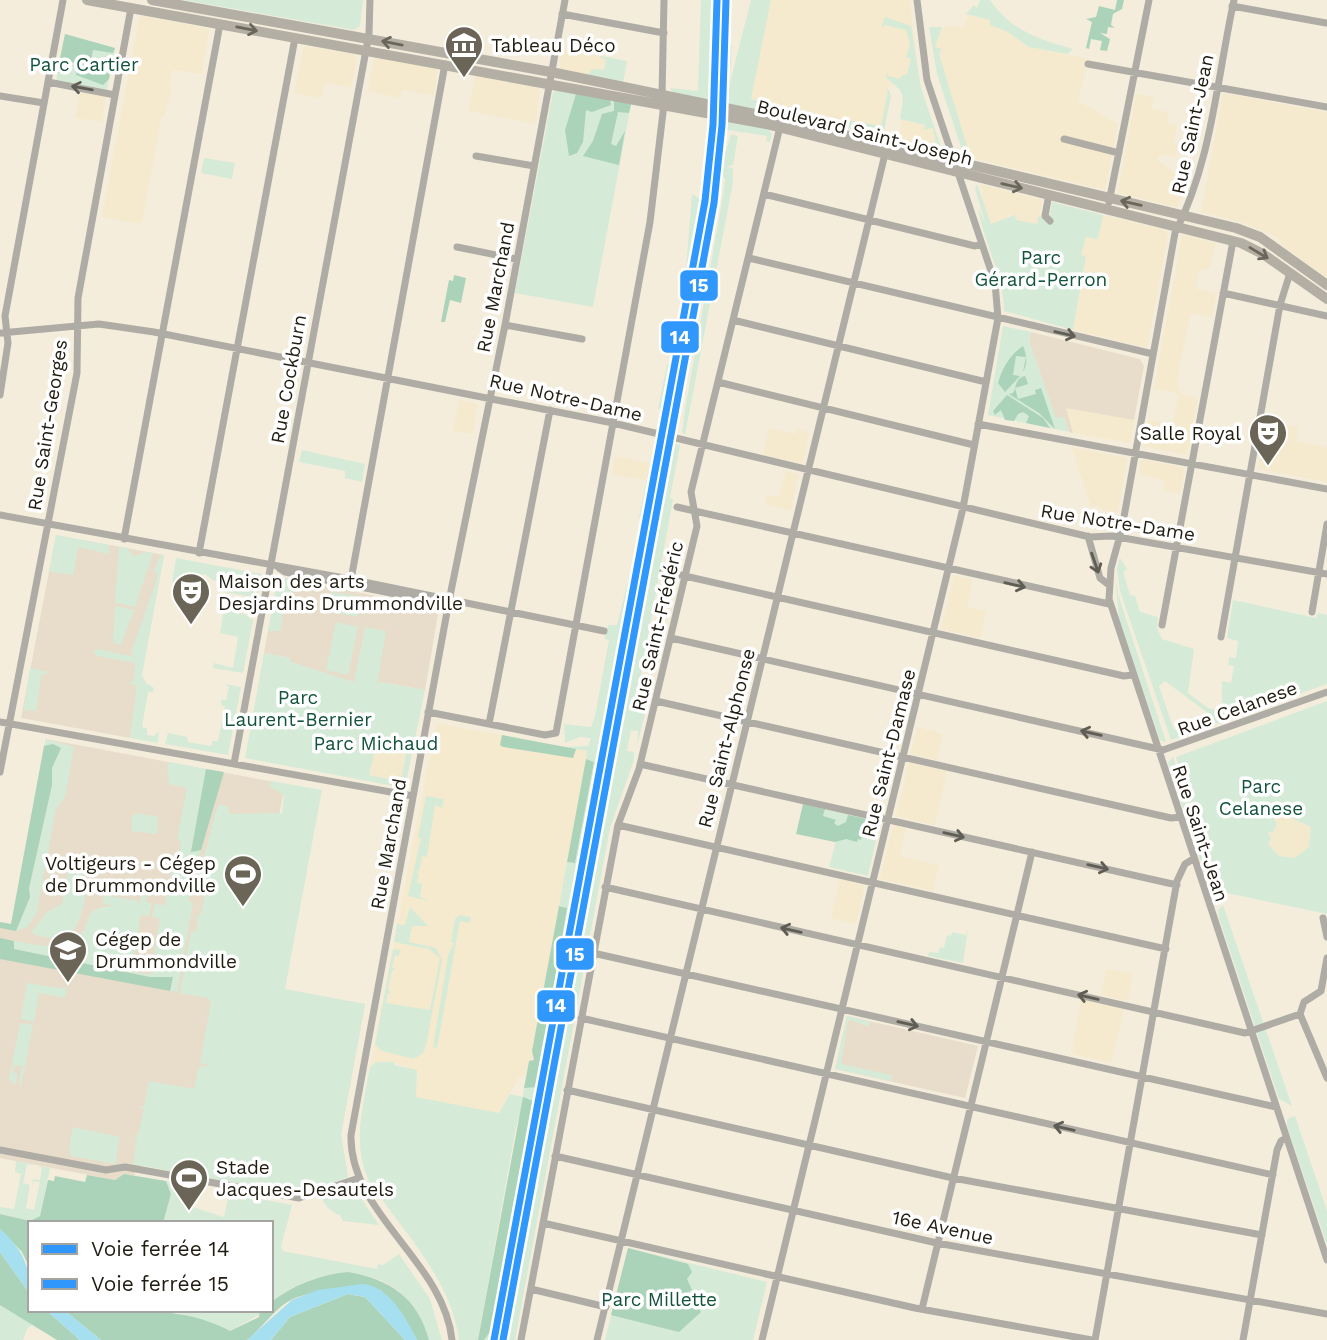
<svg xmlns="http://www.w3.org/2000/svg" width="1327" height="1340" font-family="'Work Sans',sans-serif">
<rect width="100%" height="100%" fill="#f4eddc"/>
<path fill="#f5eacd" d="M771 0H910L918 73 887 88 891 97 883 136 792 117 750 102Z
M968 15 990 20V25L1006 31 1029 47 1089 59 1078 101 1118 124 1105 190 964 156 940 83 929 27 964 26Z
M144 16 206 28 209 31 202 74 172 70 169 86 172 87 164 117H161L142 224 102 217 139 18Z
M304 46 354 54 357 60 351 88 325 82 321 98 294 93Z
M561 49 607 57 604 71 595 69 588 75 560 69Z
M379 58 437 69 434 95 402 90 400 98 368 91 374 59Z
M475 76 540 88 536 124 468 111Z
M81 91 106 96 102 122 75 118Z
M1223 93 1327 112V278L1284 247 1277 237 1243 223 1201 212Z
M1136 94 1154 97 1151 109 1169 112 1167 123 1177 126 1173 143 1178 144 1175 158 1161 154 1157 160 1183 179 1186 174 1192 176 1177 207 1118 193Z
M902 119 934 128 940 149 897 140Z
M979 184 1043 200 1037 224 1016 220V216L1009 214 1007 219 990 224Z
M1103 215 1165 230 1168 235 1147 348 1073 330 1086 256 1081 255 1083 246 1086 237 1098 239Z
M1185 235 1216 243 1210 268 1199 270 1196 289 1217 293 1212 317 1191 313 1179 368 1177 387 1183 394 1198 398 1187 455 1143 446 1148 420 1173 424 1178 397 1175 393 1154 389 1182 236Z
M459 400 478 404 472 434 453 431Z
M1065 408 1134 420 1131 443 1073 433Z
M1266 421 1298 427 1296 441 1327 447V482L1258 469Z
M769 428 795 434 796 429 810 432 802 464 763 455Z
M1071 447 1127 458 1118 513 1100 509 1097 505 1091 507Z
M615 456 650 463 646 480 612 474Z
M1141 459 1185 468 1180 494 1163 490 1164 481 1139 474Z
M786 471 799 474 791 510 765 504 767 495 779 497Z
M954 575 973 580 967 607 986 611 981 638 941 629Z
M436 723 588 751 532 1051 534 1060 529 1062 524 1077H519L499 1113 415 1097 419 1072 393 1062H377L370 1067Z
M917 727 943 734 937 760 911 754Z
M909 762 947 771 935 825 896 816Z
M893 825 906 828 900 856 939 865 933 891 880 879Z
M840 879 865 885 856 924 831 918Z
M1107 969 1133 974 1128 1001 1101 995Z
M1081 999 1124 1009 1111 1063 1072 1054Z"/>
<path fill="#e7ddca" d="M1031 332 1140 359 1144 366 1134 420 1066 408 1073 433 1069 432 1064 417 1056 419 1029 341Z
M56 535 164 555 130 738 21 718Z
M278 577 439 608 425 690 380 682 376 688 367 687 290 662V658L264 653Z
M46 739 285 784 277 826 306 859 281 991 365 1004 341 1134 348 1177 137 1166 134 1176 124 1174 115 1180 0 1158V928L10 929Z
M847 1016 978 1046 965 1098 835 1069Z"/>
<path fill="#d5ebd7" d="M184 0H363L360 26 354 30Z
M701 0H714L713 101 673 93 670 88 698 91Z
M751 0H771L751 99 838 123 840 119 881 126 888 91 885 88 889 90 891 95 883 136 724 103 726 46 732 45 729 86Z
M980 0H990C1010 30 1040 40 1073 49L1067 54 1029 47 1006 31 990 25V20L966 14 974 5 977 8Z
M885 17 911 26 921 88 941 147 939 150 931 149 936 145 933 128 924 130 925 125 900 119C904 92 906 94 886 78L888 72V76L900 79 902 75H907L911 59 906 57 910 44 906 30 885 25 881 28Z
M929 27H947H942L935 47 942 49 939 54 967 146 962 150 937 74Z
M65 34 115 48 107 90 56 81Z
M596 55 627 61 623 83 588 75 592 69 604 70 606 60Z
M557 91 631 104 593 307 515 293 553 92Z
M722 121 769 129 772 134 770 142 766 141 767 136 727 130 723 162 731 134 738 136 733 165 726 167 733 168V182L685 435 682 432 685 409 723 196 725 180 721 170 708 235 688 376 675 428 672 432 669 431 714 203Z
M204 158 235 163 232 179 201 173Z
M708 169 703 201 661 429 664 410 658 409 667 365 672 359 686 270 692 194 702 200Z
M977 184 991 224 1015 215 1016 220 1037 224 1039 215 1049 223 1052 202 1103 215 1098 239 1086 237 1081 255 1086 256 1073 330 1004 311C1004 274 983 243 978 207L986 225 975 189Z
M1003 326 1031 332 1029 341 1056 418 1064 417 1069 432 988 415Z
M655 439V460L536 1102H533L519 1117 515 1132 478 1340H459C452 1281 403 1231 370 1183 351 1144 363 1107 370 1067L376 1062H394V1065L417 1070 416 1097 499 1113 510 1094 523 1097 524 1088 537 1086 566 908 559 906 567 862 575 863 594 762 586 759 587 751 562 747 588 746 591 738 580 737 565 743 564 724 591 727 595 716 609 640 605 639 608 625H617L638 541 642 517H639Z
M673 443 680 445 670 498 673 499 638 691 650 694 642 697 648 701 637 746 638 731 631 730 627 751 634 752V760L610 828 515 1340H498L560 1014 558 1013 599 822 666 453 668 458 672 456Z
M302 450 365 464 362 482 345 478V471L299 462Z
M56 535 109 545V554L78 547 73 575 51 572 49 571Z
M119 547 127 548 134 557 145 552 153 553 135 607 115 603Z
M160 555H164L142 675 146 683 154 688 153 692H148L142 727 147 728V735L154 736 159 731 158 743 130 738 137 685 130 684 128 687 134 678 135 663 97 656 93 652 97 649 136 657 131 654 158 575 154 571Z
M176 558 262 574 257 598 204 588 227 592 228 584 213 580 205 574 195 577 184 575 183 583 200 588 172 582Z
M1120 558 1127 569 1123 572 1130 595 1135 596 1140 612 1158 617 1157 628 1162 639 1194 649 1188 693 1208 708 1222 711V681L1231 683 1234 666 1228 665 1229 657 1236 658 1238 641 1227 638 1233 600 1316 618 1318 613 1327 615V684L1216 724 1213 717 1165 681 1159 686 1174 730 1179 729 1183 736 1171 740 1120 591 1117 569Z
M1115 573 1118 594 1166 742 1160 740 1119 619Z
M278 577 295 580 293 591 286 596 280 631H268Z
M332 592 362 597 358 617 332 612 329 606Z
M115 606 134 610 121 645 113 643Z
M224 610 245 614 253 621 243 673 213 668 214 663 233 668 238 637 220 633Z
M336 622 358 627 348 675 326 670Z
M365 627 386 631 377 686 380 682 425 690 405 788 245 758 264 653 290 658V662L354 682Z
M30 668 49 672 41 676 36 711 24 710 23 716Z
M225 684 241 687 228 755 165 744 168 733 187 737 188 742 211 746 212 741H218L225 706 221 705V700H226L229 687Z
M1327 701V914L1222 892 1176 757Z
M46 739 74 747 65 797 56 809 36 915 27 927 16 931 30 897 29 888 52 785V768L61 748 53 744 44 746Z
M1173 757 1219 892 1211 890 1208 884 1168 763Z
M170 762 206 769 191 851 201 850 188 900 193 903 177 992 170 991 172 977H150L13 949 14 941C29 943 54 950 70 943 100 929 72 906 118 906L103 904 104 895 138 901 139 906 141 895H147L146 902 152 903 149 916 141 915 131 971 150 975 160 919 152 917 155 904 165 905 175 853H179L181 841 177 840 187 788 169 784 167 767Z
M271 781 322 790 285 989 365 1004 341 1134 348 1177 300 1195 133 1164 137 1138 133 1136 138 1135 144 1109 139 1107 144 1106 149 1081 194 1089 199 1066 207 1067V1064L200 1063 211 1003 208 998 180 993 191 931 196 932 198 919 195 918 201 914 206 889 196 887 215 815 219 804 228 807 229 814 282 813 284 796 270 786Z
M426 796 444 799 442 808 435 805 427 857 422 856 419 871 414 872 419 873 417 883 422 884 420 897 429 901 408 896 420 842 422 840 418 837Z
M803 804 880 822 868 876 829 867 836 841Z
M136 813 158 817 157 834 132 831V817Z
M69 864 85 867 81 889 86 892C79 929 73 949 31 933L47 912 62 904Z
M1223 905 1292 1106 1279 1099 1219 918 1218 910Z
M410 907 428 926H412L409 942 436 948 442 960 426 1046 423 1053 414 1059 382 1051 375 1045 393 949 400 950 399 956 395 955 392 968 396 969 392 971 388 989 391 993H388L386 1003 430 1010 440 958 429 949 394 942 397 924 405 925Z
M459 915 471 917 470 923 460 921 437 1048 433 1047 448 956 454 943 451 942 455 919Z
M968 929 963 963 928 956 929 952 938 953 940 947 944 948 947 935 951 936 952 932 966 935Z
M27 983 58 988 67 987 65 998 39 993 34 1022 21 1019Z
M847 1016 869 1021V1027L851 1020 848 1022 841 1064 892 1075 891 1081 835 1069Z
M20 1023 33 1025 21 1086 19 1085 22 1065 14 1066 13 1072 18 1074 15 1085 9 1079Z
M1295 1116 1327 1211V1245L1287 1126V1119Z
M531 1119 492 1340H484L491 1331Z
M73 1127 120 1137 115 1164 71 1156 69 1148Z
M16 1161 34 1165H27L23 1183 30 1185 26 1208 34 1210 40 1182 34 1181 32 1186 33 1179 40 1180 42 1168 39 1166 50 1168 40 1216 30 1221 0 1214V1207L14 1209 21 1174 15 1172Z
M166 1181 184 1185 180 1203 224 1217 229 1193 292 1205 281 1247 283 1251 377 1269 378 1264 383 1265 399 1254 430 1299 442 1340H429C408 1263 327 1257 271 1302V1223H163L171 1194Z
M349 1188H354L379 1225 343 1221 340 1215C333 1214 324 1205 322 1199Z
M628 1248 767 1282 753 1340H605Z
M0 1305 33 1324 27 1329 23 1340H0Z
M165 1310H260L262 1313 230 1331 202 1320Z"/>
<path fill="#abd3b9" d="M1117 0H1124L1122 9 1113 14 1111 25 1115 28 1108 27 1107 34 1100 33 1110 39 1107 51 1100 50 1102 41 1091 39 1089 49 1086 48 1092 22 1086 19 1096 17 1099 6 1115 10Z
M65 34 115 48 113 53 93 50 91 60 101 68 113 58 109 79 103 85 76 75 78 63 71 62 68 74 57 73Z
M576 94 610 100 611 105 592 112 586 110 583 142 577 153 569 156 565 130Z
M614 101 631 104 629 113 618 112 611 144 616 146 625 131 619 165 583 156 593 141 602 114 614 111Z
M454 275 466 278 461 303 450 300 445 322H441L449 280 453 281Z
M1023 346C1027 356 1028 363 1023 372L1026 357 1016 356 1013 375 1020 376 1005 392 998 383C1003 367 1010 355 1023 346Z
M1025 376 1028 384 1015 388 1018 399 1036 394 1035 390 1041 388 1055 429 1039 413 1009 394 1013 393C1016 389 1015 378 1025 376Z
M1007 395 1043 418 1050 428 1026 423 1029 416 1023 412 1018 414 1014 421 1005 420 1001 410 995 415 993 411Z
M502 735 576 749 573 758 503 747 500 745Z
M53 744 61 748 52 768V785L29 888 30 897 16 931 0 928V922L11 924 44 746Z
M586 759 594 762 575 863 567 862Z
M206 769 224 772 201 850 191 852Z
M803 804 825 809 823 816 836 820 834 823 838 826 846 822 848 815 877 821 875 829 865 826 861 840 858 839 857 842 846 839 835 842 796 834Z
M559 906 567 908 537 1087 524 1088 529 1061 534 1060 532 1051Z
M0 938 14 941V949L150 977H173L170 991 0 959Z
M523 1097 536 1102 490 1332 484 1340H478Z
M124 1174 166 1181 171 1194 163 1223H30V1269L22 1252 0 1229V1214L30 1221 40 1216 48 1180 54 1181 55 1176 85 1182 87 1175 115 1180Z
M628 1248 688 1264 692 1272 687 1279 692 1290 688 1292 701 1312 679 1332 611 1315Z
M0 1252 30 1294V1310H46L80 1340H57L0 1305Z
M348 1272C390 1279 418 1298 429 1340H417L400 1311 380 1290C351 1292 306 1287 283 1305 270 1315 260 1330 247 1340H101L64 1310C121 1310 181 1305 230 1331L259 1317 260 1310H271V1302C293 1285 321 1274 348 1272Z
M348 1294 365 1297 405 1340H271L290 1317Z"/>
<path fill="#f3eace" d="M376 745 407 749 402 776 397 781 369 775Z
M1281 808 1294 812 1293 819 1311 827 1309 847 1295 858 1279 856 1268 844 1271 838 1267 831 1273 833 1277 824 1273 817Z"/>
<path fill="#a6e0f0" d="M0 1229C22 1249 30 1264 30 1294L0 1252Z
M362 1284C388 1285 407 1319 417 1340H405L365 1297 348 1294 290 1317 271 1340H247L292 1300 318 1290Z
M46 1310H64L101 1340H80Z"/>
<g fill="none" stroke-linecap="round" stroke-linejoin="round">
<path stroke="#aeaca5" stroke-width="7" d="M1234 0C1217 78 1212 161 1175 233L1122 528 1111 568 1109 599 1327 1260
M1232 6 1326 23
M562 14 664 33
M1088 64 1327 107
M48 82 115 95
M0 96 44 103
M662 96 664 0
M1064 139 1119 153
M476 156 534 166
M764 194 975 246 982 244
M1049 194 1045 216 1050 221
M1109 202 1149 0
M457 247 516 259
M749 258 1153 354
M1223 293 1327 316
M733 320 986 382
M505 325 582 339
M0 333 99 324 154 332 613 423 1090 537 1112 536 1327 574
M718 382 974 445
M0 395 8 343 5 316 63 0
M978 424 1327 489
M677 507 1109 604
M0 515 344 578 604 631
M1088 536 1100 578 1109 585
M124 539 220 24
M199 553 295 38
M279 568 285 572 436 602 442 600
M663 571 1124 676 1132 675
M350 585 445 64
M1312 612 1327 524
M1162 625 1233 241
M1221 637 1280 305 1290 273
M671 638 1163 750 1327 692
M656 701 1171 818 1181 817
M428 712 545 735 556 733 650 222 664 104
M0 722 413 796
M489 724 550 410
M234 764 369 34 370 0
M640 764 1177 885
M0 772 77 373 78 298 131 8
M618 825 1166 949
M605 887 1245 1033 1300 1014 1327 1078
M1323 918 1327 937
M593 953 1276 1107
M1300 1014 1304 1002 1321 991 1327 958
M581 1018 1273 1175
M567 1090 953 1178 1262 1235
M0 1150 106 1170 125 1167 299 1198 359 1178
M555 1156 937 1243 1327 1314
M543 1223 915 1308 1092 1340
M531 1289 606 1307
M922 1309 1032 852
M452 1340C444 1261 349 1214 351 1135L449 601 505 325 565 0
M521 1340 618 825 639 769 697 526 691 492 780 127
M597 1340 886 150
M762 1340 963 508 998 318 995 283 927 80 917 0
M1095 1340 1177 881 1185 864 1193 859
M1243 1340 1277 1150 1281 1141 1286 1138"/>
<path stroke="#b3afa4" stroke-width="10" d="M87 0 766 124 1241 243 1263 254 1327 299
M152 0 551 72 769 117 1236 228 1260 237 1327 285"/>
<defs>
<path id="rail-1" d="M494 1340 705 201 713 125 717 0"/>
<path id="rail-2" d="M503 1340 714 203 722 125 726 0"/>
</defs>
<use href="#rail-1" stroke="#fff" stroke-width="12"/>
<use href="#rail-2" stroke="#fff" stroke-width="12"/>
<use href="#rail-1" stroke="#3098fc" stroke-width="7"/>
<use href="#rail-2" stroke="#3098fc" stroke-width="7"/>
</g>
<defs><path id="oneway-shaft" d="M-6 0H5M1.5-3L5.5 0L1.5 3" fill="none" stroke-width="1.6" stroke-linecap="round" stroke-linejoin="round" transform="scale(1.75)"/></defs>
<g stroke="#6a665a">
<use href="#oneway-shaft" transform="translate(247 29) rotate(11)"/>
<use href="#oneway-shaft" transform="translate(392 43) rotate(-169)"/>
<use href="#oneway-shaft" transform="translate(1012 186) rotate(13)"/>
<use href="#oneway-shaft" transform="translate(1131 203) rotate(-167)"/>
<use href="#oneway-shaft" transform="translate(1259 253) rotate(31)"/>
</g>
<g stroke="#605d54">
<use href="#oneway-shaft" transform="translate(82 88) rotate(-170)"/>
<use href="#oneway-shaft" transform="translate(1065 334) rotate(13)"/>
<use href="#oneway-shaft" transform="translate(1095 563) rotate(71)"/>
<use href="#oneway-shaft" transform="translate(1015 585) rotate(13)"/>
<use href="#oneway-shaft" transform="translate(1091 733) rotate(-167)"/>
<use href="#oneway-shaft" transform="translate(954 835) rotate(13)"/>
<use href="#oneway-shaft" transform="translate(1098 867) rotate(13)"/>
<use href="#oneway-shaft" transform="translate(791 930) rotate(-167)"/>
<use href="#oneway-shaft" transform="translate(1088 997) rotate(-167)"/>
<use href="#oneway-shaft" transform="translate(908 1024) rotate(13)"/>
<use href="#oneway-shaft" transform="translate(1064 1128) rotate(-167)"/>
</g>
<defs>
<symbol id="museum-pin" viewBox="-11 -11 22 30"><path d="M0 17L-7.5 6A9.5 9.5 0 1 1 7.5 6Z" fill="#6b6558" stroke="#fff"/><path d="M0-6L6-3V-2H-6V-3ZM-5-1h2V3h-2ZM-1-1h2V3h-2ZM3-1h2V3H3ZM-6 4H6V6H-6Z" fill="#fff"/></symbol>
<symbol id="theatre-pin" viewBox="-11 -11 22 30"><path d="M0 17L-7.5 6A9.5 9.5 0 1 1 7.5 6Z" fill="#6b6558" stroke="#fff"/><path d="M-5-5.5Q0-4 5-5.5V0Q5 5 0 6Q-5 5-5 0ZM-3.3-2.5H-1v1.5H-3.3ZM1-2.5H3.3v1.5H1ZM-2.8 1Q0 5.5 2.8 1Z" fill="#fff"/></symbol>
<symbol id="stadium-pin" viewBox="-11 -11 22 30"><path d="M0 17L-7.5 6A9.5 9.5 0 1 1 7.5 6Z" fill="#6b6558" stroke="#fff"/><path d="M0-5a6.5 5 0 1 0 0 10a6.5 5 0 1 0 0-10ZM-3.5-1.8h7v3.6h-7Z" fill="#fff"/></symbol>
<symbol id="university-pin" viewBox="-11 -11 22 30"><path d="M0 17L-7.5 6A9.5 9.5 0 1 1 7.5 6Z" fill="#6b6558" stroke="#fff"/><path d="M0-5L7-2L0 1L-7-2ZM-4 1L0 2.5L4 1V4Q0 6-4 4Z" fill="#fff"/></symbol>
</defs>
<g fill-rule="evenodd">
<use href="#museum-pin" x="442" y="23" width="44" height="60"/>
<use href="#theatre-pin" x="1246" y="411" width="44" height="60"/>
<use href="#theatre-pin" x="169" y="570" width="44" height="60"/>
<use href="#stadium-pin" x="221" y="852" width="44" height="60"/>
<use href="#university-pin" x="46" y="928" width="44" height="60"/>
<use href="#stadium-pin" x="167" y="1156" width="44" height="60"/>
</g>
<g text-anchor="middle" stroke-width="7" stroke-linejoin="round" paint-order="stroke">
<g font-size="19" fill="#211c11" stroke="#fff" text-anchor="start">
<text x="491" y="52">Tableau Déco</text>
<text x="1241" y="440" text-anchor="end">Salle Royal</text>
<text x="218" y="588">Maison des arts<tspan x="218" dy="22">Desjardins Drummondville</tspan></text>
<text x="216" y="870" text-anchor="end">Voltigeurs - Cégep<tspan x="216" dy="22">de Drummondville</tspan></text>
<text x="95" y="946">Cégep de<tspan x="95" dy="22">Drummondville</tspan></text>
<text x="216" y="1174">Stade<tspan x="216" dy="22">Jacques-Desautels</tspan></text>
</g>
<g font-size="19" fill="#14533c" stroke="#fff">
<text x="84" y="71">Parc Cartier</text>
<text x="1041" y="264">Parc<tspan x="1041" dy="22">Gérard-Perron</tspan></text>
<text x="298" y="704">Parc<tspan x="298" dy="22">Laurent-Bernier</tspan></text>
<text x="376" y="750">Parc Michaud</text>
<text x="1261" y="793">Parc<tspan x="1261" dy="22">Celanese</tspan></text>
<text x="659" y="1306">Parc Millette</text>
</g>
<g font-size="19" fill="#211c11" stroke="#fff">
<text transform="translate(1192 124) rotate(-78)" y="7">Rue Saint-Jean</text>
<text transform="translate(865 132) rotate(14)" y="7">Boulevard Saint-Joseph</text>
<text transform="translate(495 287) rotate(-79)" y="7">Rue Marchand</text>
<text transform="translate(288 379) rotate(-80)" y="7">Rue Cockburn</text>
<text transform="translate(566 397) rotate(13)" y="7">Rue Notre-Dame</text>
<text transform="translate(47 425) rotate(-81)" y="7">Rue Saint-Georges</text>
<text transform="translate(1118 522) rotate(9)" y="7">Rue Notre-Dame</text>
<text transform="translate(657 626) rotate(-77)" y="7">Rue Saint-Frédéric</text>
<text transform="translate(1237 708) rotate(-20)" y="7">Rue Celanese</text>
<text transform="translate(726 738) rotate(-76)" y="7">Rue Saint-Alphonse</text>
<text transform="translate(888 753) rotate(-76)" y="7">Rue Saint-Damase</text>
<text transform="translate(1201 833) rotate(72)" y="7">Rue Saint-Jean</text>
<text transform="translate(388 844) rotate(-80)" y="7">Rue Marchand</text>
<text transform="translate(943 1227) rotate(12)" y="7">16e Avenue</text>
</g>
</g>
<g stroke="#fff" stroke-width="2.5">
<rect x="679" y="269" width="40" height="33" rx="7" fill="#3098fc"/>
<rect x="660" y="320" width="40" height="34" rx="7" fill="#3098fc"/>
<rect x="555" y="937" width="40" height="34" rx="7" fill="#3098fc"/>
<rect x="536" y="989" width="40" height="34" rx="7" fill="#3098fc"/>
</g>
<g font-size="19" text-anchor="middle" font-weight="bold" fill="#fff">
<text x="699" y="292">15</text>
<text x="680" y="344">14</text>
<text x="575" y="961">15</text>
<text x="556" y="1012">14</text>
</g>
<rect x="28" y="1221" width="245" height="91" fill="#ffffff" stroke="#a6a4a0" stroke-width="2"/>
<rect x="42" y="1244" width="35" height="10" fill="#3098fc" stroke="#a6a4a0" stroke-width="2"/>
<text x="91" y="1256" font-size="21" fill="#211c11">Voie ferrée 14</text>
<rect x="42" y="1279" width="35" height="10" fill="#3098fc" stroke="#a6a4a0" stroke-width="2"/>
<text x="91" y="1291" font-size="21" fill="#211c11">Voie ferrée 15</text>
</svg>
